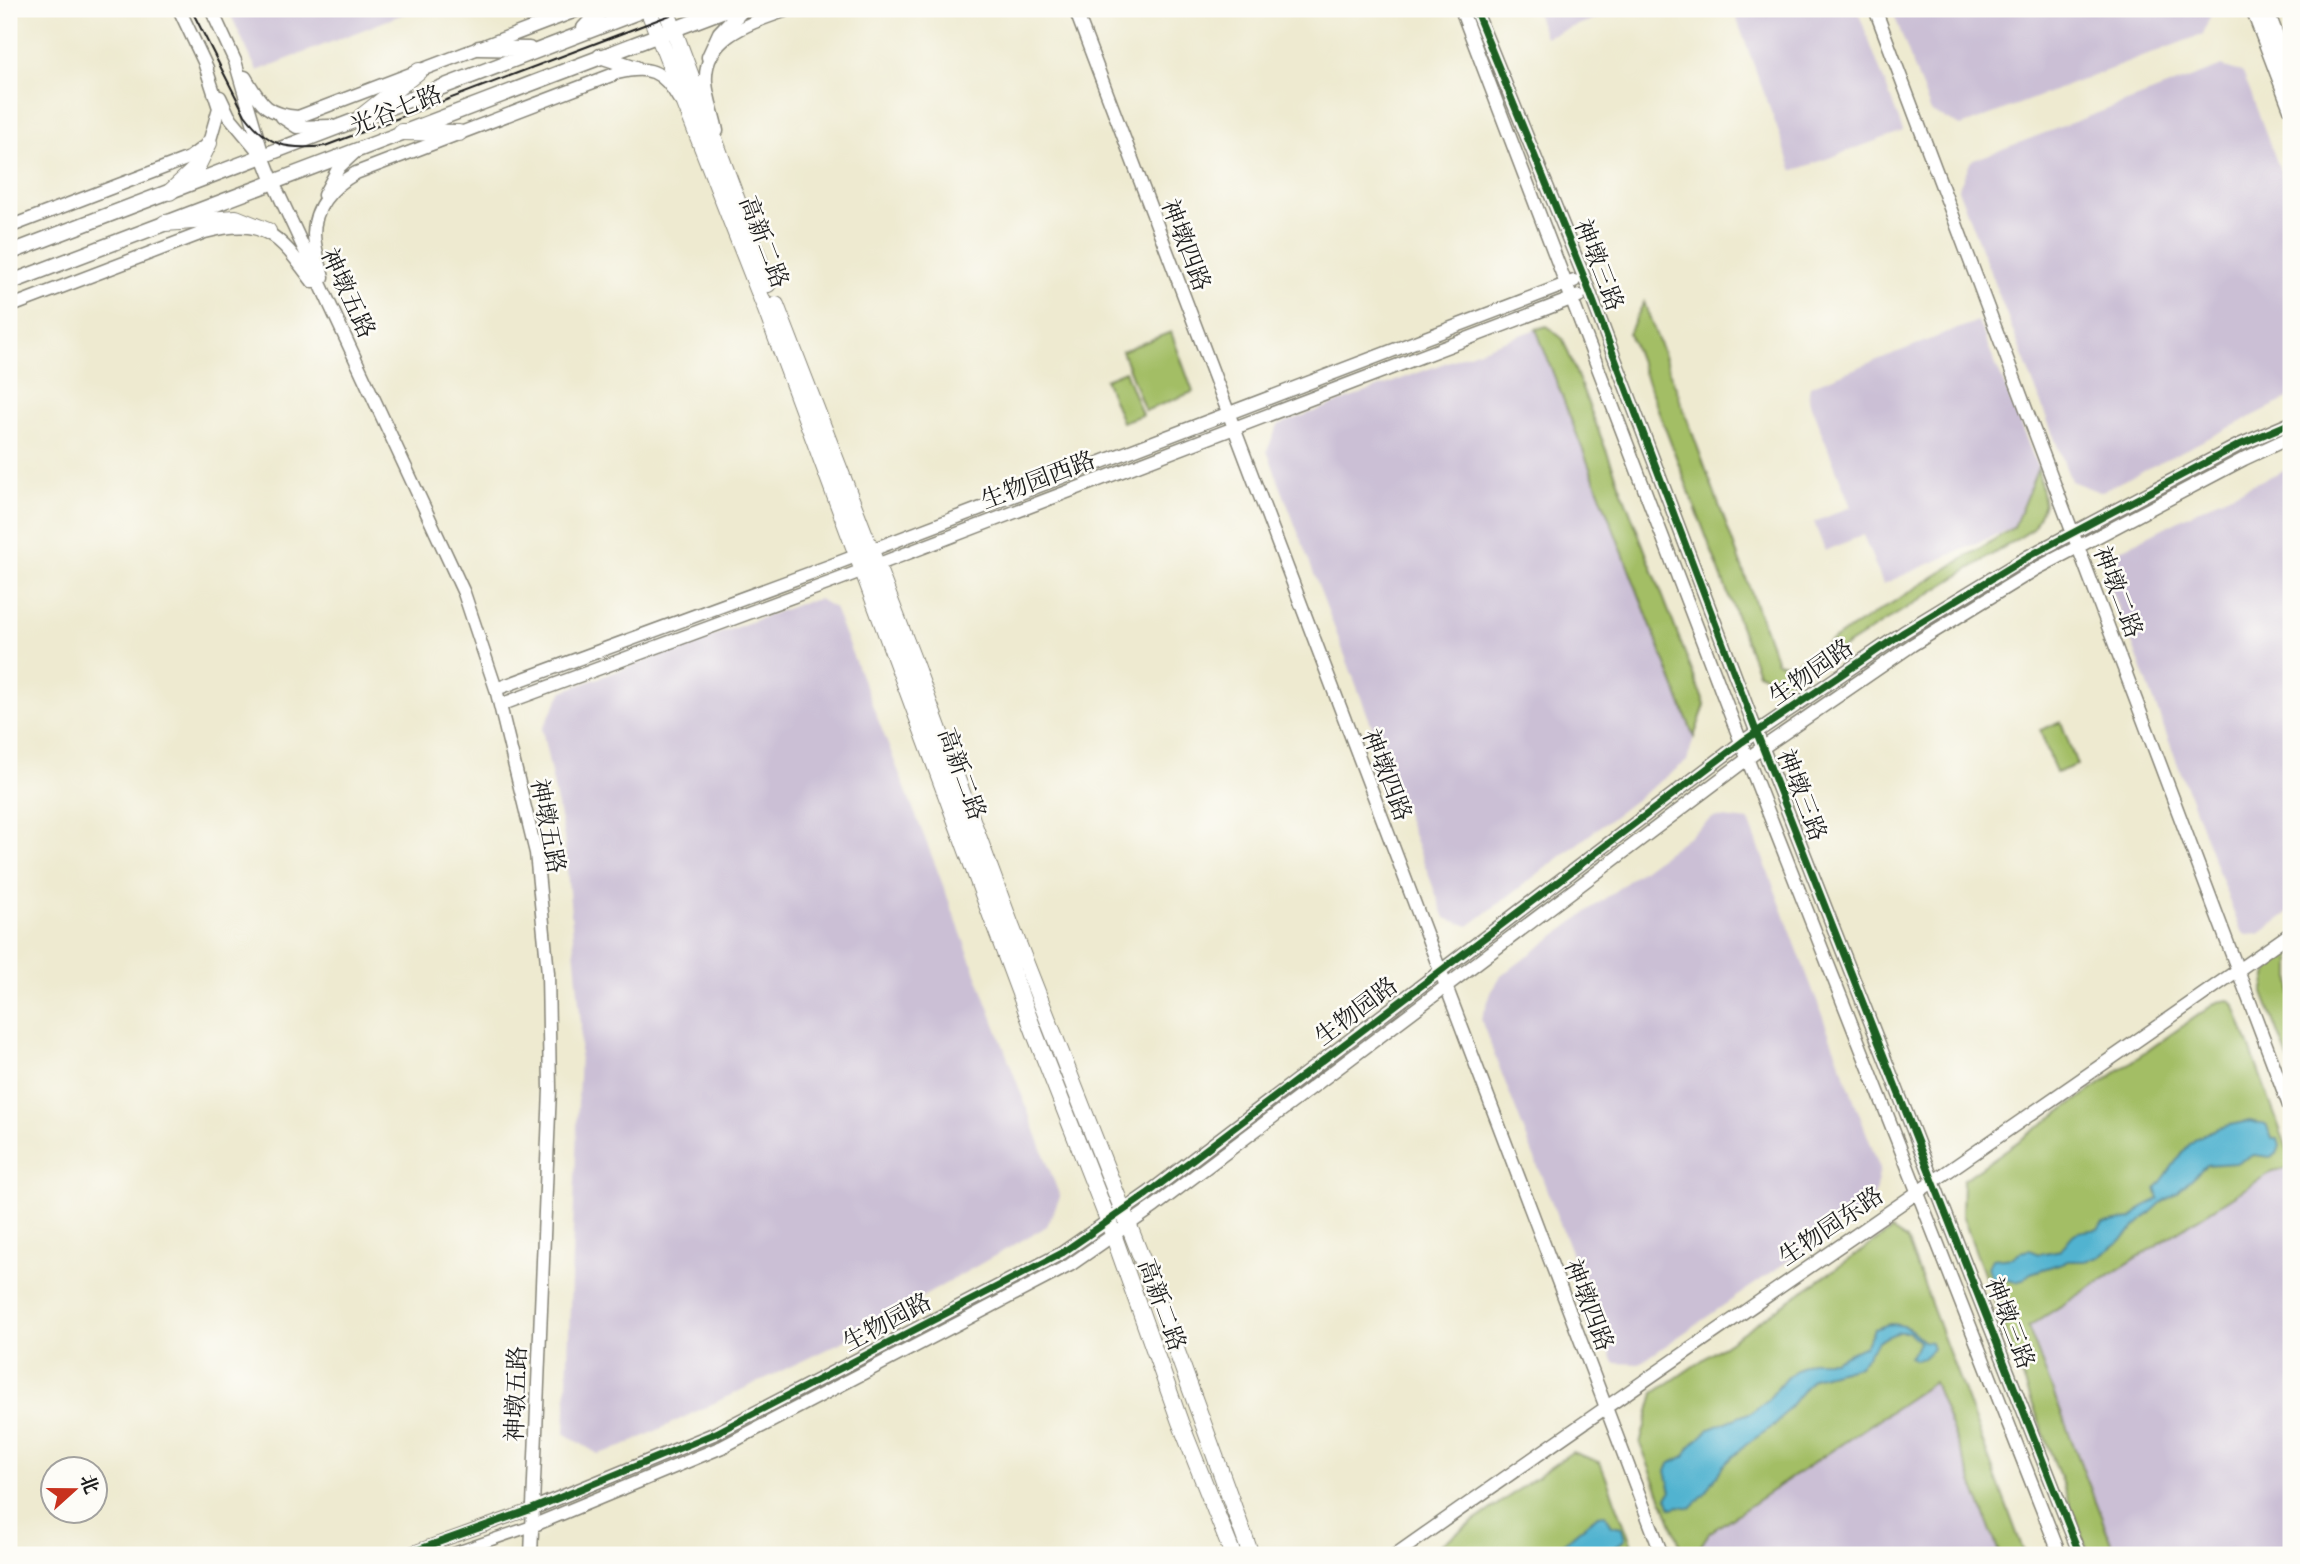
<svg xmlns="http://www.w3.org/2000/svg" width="2300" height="1564" font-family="'EB Garamond','Noto Serif SC',serif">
<rect width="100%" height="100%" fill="#fdfcf7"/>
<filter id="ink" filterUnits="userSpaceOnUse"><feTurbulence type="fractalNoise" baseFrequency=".0143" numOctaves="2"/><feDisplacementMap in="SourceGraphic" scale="14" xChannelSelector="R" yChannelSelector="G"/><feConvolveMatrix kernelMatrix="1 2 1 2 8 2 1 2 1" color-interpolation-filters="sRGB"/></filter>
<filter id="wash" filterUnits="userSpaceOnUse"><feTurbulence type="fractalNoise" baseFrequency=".00686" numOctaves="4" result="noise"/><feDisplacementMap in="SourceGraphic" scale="28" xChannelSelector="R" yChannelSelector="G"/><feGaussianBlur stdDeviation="1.57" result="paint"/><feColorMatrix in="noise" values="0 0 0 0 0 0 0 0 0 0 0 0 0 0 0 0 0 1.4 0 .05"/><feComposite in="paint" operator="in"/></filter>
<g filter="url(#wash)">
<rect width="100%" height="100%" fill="#eeead0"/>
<path fill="#cbbfd5" d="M228 9H416L257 71Z
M1535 9H1622L1545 37Z
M1733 9H1857L1903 131 1793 171Z
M1892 9H2213L2203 34 1961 126 1931 112Z
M2222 66 2243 73 2291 199V397L2100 492 2071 481 1958 189 1971 161Z
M1978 321 2038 468 2014 527 1883 584 1863 535 1825 551 1814 522 1851 507 1808 398 1810 386Z
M1536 329 1694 737 1687 761 1469 926 1445 918 1267 451 1278 425Z
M2291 467V911L2259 934 2247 935 2241 932 2109 582 2120 550 2216 501Z
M819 599 834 608 935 864 1060 1197 1047 1226 850 1338 622 1447 598 1454 565 1434 581 1025 564 837 542 729 563 691 805 602Z
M1714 817 1749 821 1880 1169 1873 1202 1639 1364 1614 1363 1481 1020 1493 988 1501 976Z
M2291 1168V1539L2273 1555H2116L2028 1327 2273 1171Z
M1934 1382 2000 1555H1695L1709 1533Z"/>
<path fill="#a3be65" stroke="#606d40" stroke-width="2" d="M1644 302 1777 662 1792 665 2014 527 2038 468 2044 504 2033 529 1785 684 1758 673 1629 333Z
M1547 326 1563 339 1705 705 1694 737 1536 329Z
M1171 332 1193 392 1145 411 1122 351Z
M1125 371 1142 415 1122 422 1105 379Z
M2061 722 2077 765 2056 773 2040 730Z
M2291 949V1066L2263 993 2269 969 2278 958Z
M2229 1000 2234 1004 2291 1159V1168L2273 1171 2028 1327 2116 1555H2089L1962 1215 1963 1180 2217 1002Z
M1892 1230 1907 1240 2025 1555H2000L1934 1382 1709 1533 1695 1555H1684L1640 1444 1654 1393Z
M1572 1452 1600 1462 1636 1555H1426Z"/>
<path fill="#51b3d0" stroke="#366876" stroke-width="2" d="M2250 1121 2266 1125 2272 1138H2278L2280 1146 2277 1154 2270 1157 2254 1155 2236 1163 2206 1165 2178 1192 2160 1204 2119 1242 2099 1257 2085 1261H2068L2031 1273 2022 1280 2016 1282 2003 1279 2000 1283 1992 1278 1988 1267 1992 1259 2013 1257 2020 1252 2029 1250 2039 1254 2061 1250C2077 1228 2073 1233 2098 1229L2103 1223 2131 1219 2144 1206 2159 1199 2156 1188C2168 1174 2177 1158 2189 1145 2203 1130 2231 1124 2250 1121Z
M1889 1324C1904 1324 1913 1329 1922 1341L1931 1342 1933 1349 1923 1358 1915 1360 1909 1357 1916 1349 1919 1341 1909 1332H1898L1878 1341 1859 1366 1813 1378 1775 1425 1748 1443 1723 1466 1707 1491 1691 1508 1680 1506 1671 1508 1667 1497 1671 1492 1666 1471 1669 1464 1685 1456 1690 1447 1709 1429 1751 1412 1766 1402 1786 1378 1803 1365 1814 1361H1833L1865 1346 1874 1329Z
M1605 1514 1612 1525 1622 1527 1625 1539 1607 1555H1548L1598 1515Z"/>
</g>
<g filter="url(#ink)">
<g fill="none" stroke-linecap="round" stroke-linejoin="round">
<defs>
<path id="minor" d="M403 1555 532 1509
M448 1555 532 1526"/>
<path id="tertiary" d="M179 9 207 68
M211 9 235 61 263 156 273 182 464 593 496 689 536 853 548 973 550 1089 531 1555
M1075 9 1662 1555
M1461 9 1747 758 2060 1555
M1475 9 1584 277 1758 736 2080 1555
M1875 9 2291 1111
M245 77C261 103 265 114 298 117L581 9
M220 97 229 116 260 153
M282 117 297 127 331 126
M717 131C714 115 707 98 706 82 703 35 754 22 790 9
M324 195 339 167 354 153
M9 227 189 158 209 143 219 108 204 62
M323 277C320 264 314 247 314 234 314 206 333 186 356 173L617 73C648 65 663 70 679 99
M9 307 205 232C266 216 279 236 313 282
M496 689 827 567 1574 281
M500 705 832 582 1579 296
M532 1509 716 1433 1062 1253 1147 1194 1742 742 1904 632 2029 556 2237 446 2291 423
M532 1526 722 1447 1070 1265 1155 1206 1755 753 1912 645 2036 569 2244 459 2291 437
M1395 1555C1692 1345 1994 1142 2291 933"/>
<path id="secondary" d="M2253 9 2291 109
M2266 9 2291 75
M584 28 602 9
M479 48 529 49
M600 56 636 68
M709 57 720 33 743 9
M9 253 646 9
M9 283 727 9"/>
<path id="primary" d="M648 9 766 310 1035 1034 1108 1220 1180 1422 1233 1555
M666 9 768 284
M361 117 419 71
M401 132 459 133
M170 192 197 167 209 143
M165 223 236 218 268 231
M776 305 912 657 1010 923 1160 1305 1251 1555"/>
</defs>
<use href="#minor" stroke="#858376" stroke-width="13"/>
<use href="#tertiary" stroke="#858376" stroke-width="15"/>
<use href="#secondary" stroke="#858376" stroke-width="17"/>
<use href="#primary" stroke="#858376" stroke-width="18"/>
<use href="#minor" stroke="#fff" stroke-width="10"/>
<use href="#tertiary" stroke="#fff" stroke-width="12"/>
<use href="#secondary" stroke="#fff" stroke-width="14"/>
<use href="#primary" stroke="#fff" stroke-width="16"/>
<path stroke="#1c1c1c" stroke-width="2" d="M191 9 245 115C269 147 287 150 325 146L686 9"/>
<defs>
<path id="cycleway" d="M1475 9 1584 277 1758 736 2080 1555
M403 1555 532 1509 716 1433 1062 1253 1147 1194 1742 742 1904 632 2029 556 2237 446 2291 423"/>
</defs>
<use href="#cycleway" stroke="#fdfcf7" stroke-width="11"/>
<use href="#cycleway" stroke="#1b5e20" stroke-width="7"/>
</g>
</g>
<g text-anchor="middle" stroke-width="5" stroke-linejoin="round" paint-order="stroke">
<g font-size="24" fill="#1c1c1c" stroke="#fdfcf7">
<text transform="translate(396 110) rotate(-21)" y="8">光谷七路</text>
<text transform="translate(764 242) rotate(69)" y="8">高新二路</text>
<text transform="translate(1186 245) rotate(69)" y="8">神墩四路</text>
<text transform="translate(1599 265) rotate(69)" y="8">神墩三路</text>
<text transform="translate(348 293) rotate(65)" y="8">神墩五路</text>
<text transform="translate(1038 480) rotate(-21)" y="8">生物园西路</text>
<text transform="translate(2118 592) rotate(69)" y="8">神墩二路</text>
<text transform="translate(1811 672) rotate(-35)" y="8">生物园路</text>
<text transform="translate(962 774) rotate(70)" y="8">高新二路</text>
<text transform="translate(1387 775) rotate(69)" y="8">神墩四路</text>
<text transform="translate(1802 795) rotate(69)" y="8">神墩三路</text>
<text transform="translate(548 826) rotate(79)" y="8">神墩五路</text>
<text transform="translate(1356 1011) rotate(-37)" y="8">生物园路</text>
<text transform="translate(1831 1226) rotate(-34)" y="8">生物园东路</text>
<text transform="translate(1162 1305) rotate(70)" y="8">高新二路</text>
<text transform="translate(1589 1305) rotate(69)" y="8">神墩四路</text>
<text transform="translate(887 1322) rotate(-28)" y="8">生物园路</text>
<text transform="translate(2010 1323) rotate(69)" y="8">神墩三路</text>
<text transform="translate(516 1394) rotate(-88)" y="8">神墩五路</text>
</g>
</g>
<rect width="2300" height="1564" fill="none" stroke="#fdfcf7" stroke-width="35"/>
<g transform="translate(74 1490) rotate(69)"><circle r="33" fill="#fdfcf7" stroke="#a3a29f" stroke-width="2"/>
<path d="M0-5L12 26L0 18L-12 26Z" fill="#c8321e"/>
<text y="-10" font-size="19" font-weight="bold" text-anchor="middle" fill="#1c1c1c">北</text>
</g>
</svg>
